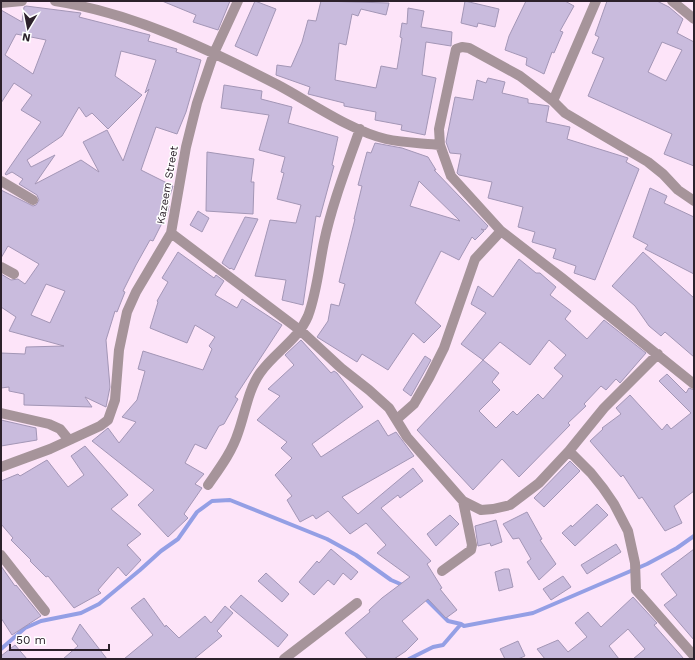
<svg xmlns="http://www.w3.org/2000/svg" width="695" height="660" font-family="'Work Sans',sans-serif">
<rect width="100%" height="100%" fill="#fde4f9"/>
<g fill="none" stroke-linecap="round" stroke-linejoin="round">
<path stroke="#949fe5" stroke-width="4" d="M424 597 448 621 461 624
M1 649 25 628 41 621 81 613 99 604 140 570 161 551 178 539 197 512 212 501 230 500 327 539 356 555 391 580 405 586
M409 659 433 647 443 645 461 624 464 626 533 613 647 564 677 548 694 536"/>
</g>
<path fill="#c9bbdd" stroke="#a396b6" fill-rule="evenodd" d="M162 1H230L218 30 193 22 196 15Z
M255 1 276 9 257 56 235 46Z
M321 1 389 3 386 15 361 9 358 16 352 14 346 45 339 43 335 80 376 88 381 66 397 69 402 38 400 37 402 23 407 24 408 8 424 11 421 27 452 32 451 46 426 42 422 75 436 78 425 135 401 130 402 125 375 120 376 112 344 106V103L308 94 310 87 276 75 277 65 291 67 302 42 308 20 316 21Z
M465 1 499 9 495 27 478 23 477 27 461 23Z
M526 1H565L574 6 560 31 563 32 554 53 552 52 544 74 526 65 527 58 505 50 509 36Z
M607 1H657L669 7 683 19 677 33 694 42V166L664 154 672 134 588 96 604 58 592 53 599 37 595 35ZM662 42 682 50 666 81 648 72Z
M26 6 81 13 79 17 150 35 148 41 177 49 176 52 201 60 186 112 177 134 156 127 141 170 173 186 167 205 169 206 168 211 153 241 150 240 136 265 123 291 125 292 117 312 115 311 106 340 110 387 106 407 85 397 92 407 24 405V394L9 391V387L1 388V353L25 354 26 347 64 346 9 331 16 317 1 307V274L11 280 18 279 25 284 39 264 8 246 1 258V190L33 206 36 205 39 200 37 195 19 184 23 179 12 172 6 175 5 174 41 122 21 110 32 95 14 83 1 103V10L22 22 24 7ZM16 34 46 40 33 74 5 55ZM121 51 156 60 145 93 149 89 123 161 107 130 83 142 99 172 81 160 35 184 55 155 31 167 27 160 62 136 79 107 86 117 92 113 108 129 142 95 115 76ZM46 284 65 291 50 323 31 315Z
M488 78 505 82 502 93 528 99V103L549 106 546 122 570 127 567 139 628 158 626 162 639 169 595 280 574 273 576 266 553 258 556 249 532 242 535 232 518 227 523 207 488 198 492 182 459 175 457 173 461 154 450 153 446 142 455 97 473 100 477 80 486 83Z
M224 85 262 91 261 99 292 107 288 123 338 137 332 165 334 166 329 184 320 217 316 216 303 305 282 300 286 280 255 276 270 220 296 223 301 205 277 199 284 173 281 172 285 157 259 150 269 115 221 108Z
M375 143 402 148 428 157 436 170H434L488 226 485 230 481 229 484 231 475 240 472 237 459 260 441 251 415 303 441 326 424 343 413 333 388 370 362 354 357 362 317 337 328 321 331 304 339 306 345 284 339 282 355 219H354L362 186 358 185 367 152 371 153ZM419 181 460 221 410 206Z
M207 152 254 159 251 182H254L253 214 206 211Z
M650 188 667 196 664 203 694 217V274L645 249 648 245 633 237Z
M198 211 209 218 202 232 190 225Z
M245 217 258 219 234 270 231 268 230 269 222 263Z
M178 252 214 278 216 275 224 281 215 295 237 308 242 299 282 325 235 397 238 399 224 424 219 426 206 449 195 444 185 463 204 474 195 484 202 488 184 514 188 518 168 537 138 505 154 490 92 441 108 428 119 443 136 422 122 417 137 400 145 371 138 369 143 351 203 370 212 349 209 346 215 337 195 325 187 343 150 328 158 302 157 301 168 282 162 278Z
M643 252 694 298V357L665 332 661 336 649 326 635 306 612 286Z
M519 259 536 273H540L556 287 550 295 571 311 565 319 587 339 604 320 646 353 620 383 616 379 606 390 601 386 584 404 586 406 568 423 570 425 519 477 502 459 473 490 417 430 483 360 499 373 492 382 500 390 479 411 496 428 513 411 517 415 538 394 543 399 563 376 554 368 566 355 549 340 530 365 500 342 483 360 461 344 486 313 471 304 478 286 493 297Z
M301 340 331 373 334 371 337 373 363 407 312 444 321 457 378 420 388 436 396 432 414 456 342 497 358 514 413 468 423 481 400 498 398 495 381 508 431 561 427 564 442 588 440 589 457 610 446 618 428 599 402 621 418 639 406 651 394 659H368L345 633 370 612 369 610 382 598 410 577 377 553 386 545 366 523 350 534 328 511 316 519 313 515 300 522 287 500 292 496 275 475 292 458 281 448 287 442 257 420 280 396 268 389 294 365 285 355Z
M425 356 431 360 411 396 403 390Z
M667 374 686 393 689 388 694 390V491L674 506 682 523 665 531 642 497 639 499 623 475 621 477 590 441 603 429 602 428 621 414 616 408 630 395 662 430 667 424 671 429 691 413 659 381Z
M1 420 36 428 37 440 1 446Z
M85 446 128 495 111 509 141 534 127 545 141 560 126 576 118 567 98 590 101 593 74 608 48 576 46 577 30 561 31 560 11 540 13 538 1 524V481L18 474 20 476 47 460 68 487 84 475 71 456Z
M570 461 580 471 544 507 534 498Z
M597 504 608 515 575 546 562 533 571 525 572 527Z
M527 512 542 539 540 540 556 564 539 580 527 562 531 559 519 538 513 539 503 524Z
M450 515 459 524 436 546 427 534Z
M496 520 502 542 491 546 490 543 478 546 475 526Z
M616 544 621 552 587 574 581 565Z
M331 549 358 572 351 580 343 573 334 585 328 580 314 595 299 582 317 561 319 563Z
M694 549V640L664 605 677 595 661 574Z
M1 566 15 586 16 585 41 616 12 635 1 618Z
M504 569H509L513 587 499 591 495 572Z
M266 573 289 594 282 602 258 581Z
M563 576 571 587 551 600 543 589Z
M241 595 288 635 278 647 230 607Z
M633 597 657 623 654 625 684 659H633L645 649 628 629 609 646 619 659H545L537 649 558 640 568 652 587 637 575 623 588 612 601 627Z
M144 598 165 627 166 625 179 638 205 616 211 623 225 606 233 613 217 631 222 636 194 659H124L153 635 131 608Z
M80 624 107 659H63L78 646 72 639Z
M518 641 525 656 518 659H505L500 649Z
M15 645 27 659H1V656Z"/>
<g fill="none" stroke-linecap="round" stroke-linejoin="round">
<path stroke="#a6949a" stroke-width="10" d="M55 1C133 13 208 49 278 85 310 102 351 131 386 139 403 143 423 143 440 145
M672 1 694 19
M1 3 22 1
M553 101 596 1
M1 181 33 200
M694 201 678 190 663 174 648 162 565 113 553 101 520 76 469 48 462 47 456 49 439 129 440 145 451 176 501 231 562 278 694 384
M171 233 301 331 341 368 369 390 389 408 407 437 463 501 481 510 493 509 510 505 539 483 569 451 604 408 658 354
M1 267 14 274
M1 413 49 424 60 429 69 440
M397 419 414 404 429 378 444 348 475 259 501 231
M569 451 591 473 603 488 614 504 628 531 635 563 636 590 694 656
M1 467 50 449 100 426 108 420 115 400 119 350 127 312 136 292 171 233 186 147 197 103 214 53 238 1
M208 485C219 469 232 452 238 433 245 414 248 390 260 373 275 352 298 340 308 316 317 292 319 266 324 242 332 204 347 166 360 129
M1 555 45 611
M442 571 471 550 472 545 463 501
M284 659 357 603"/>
</g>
<g text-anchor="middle" stroke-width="3" stroke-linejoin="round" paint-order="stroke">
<g font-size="11" fill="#2c212b" stroke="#fff">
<text transform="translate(167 185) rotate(-80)" y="4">Kazeem Street</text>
</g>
</g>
<rect width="695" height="660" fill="none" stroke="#2c212b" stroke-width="4"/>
<g transform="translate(28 28) rotate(190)" stroke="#ffffff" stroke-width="3" paint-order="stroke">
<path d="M0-3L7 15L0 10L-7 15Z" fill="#2c212b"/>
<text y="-6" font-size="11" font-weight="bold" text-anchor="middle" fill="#2c212b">N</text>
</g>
<path d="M10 644v6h99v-6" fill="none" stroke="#2c212b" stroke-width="2"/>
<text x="16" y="644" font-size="12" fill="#2c212b" stroke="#ffffff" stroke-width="3" paint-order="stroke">50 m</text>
</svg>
